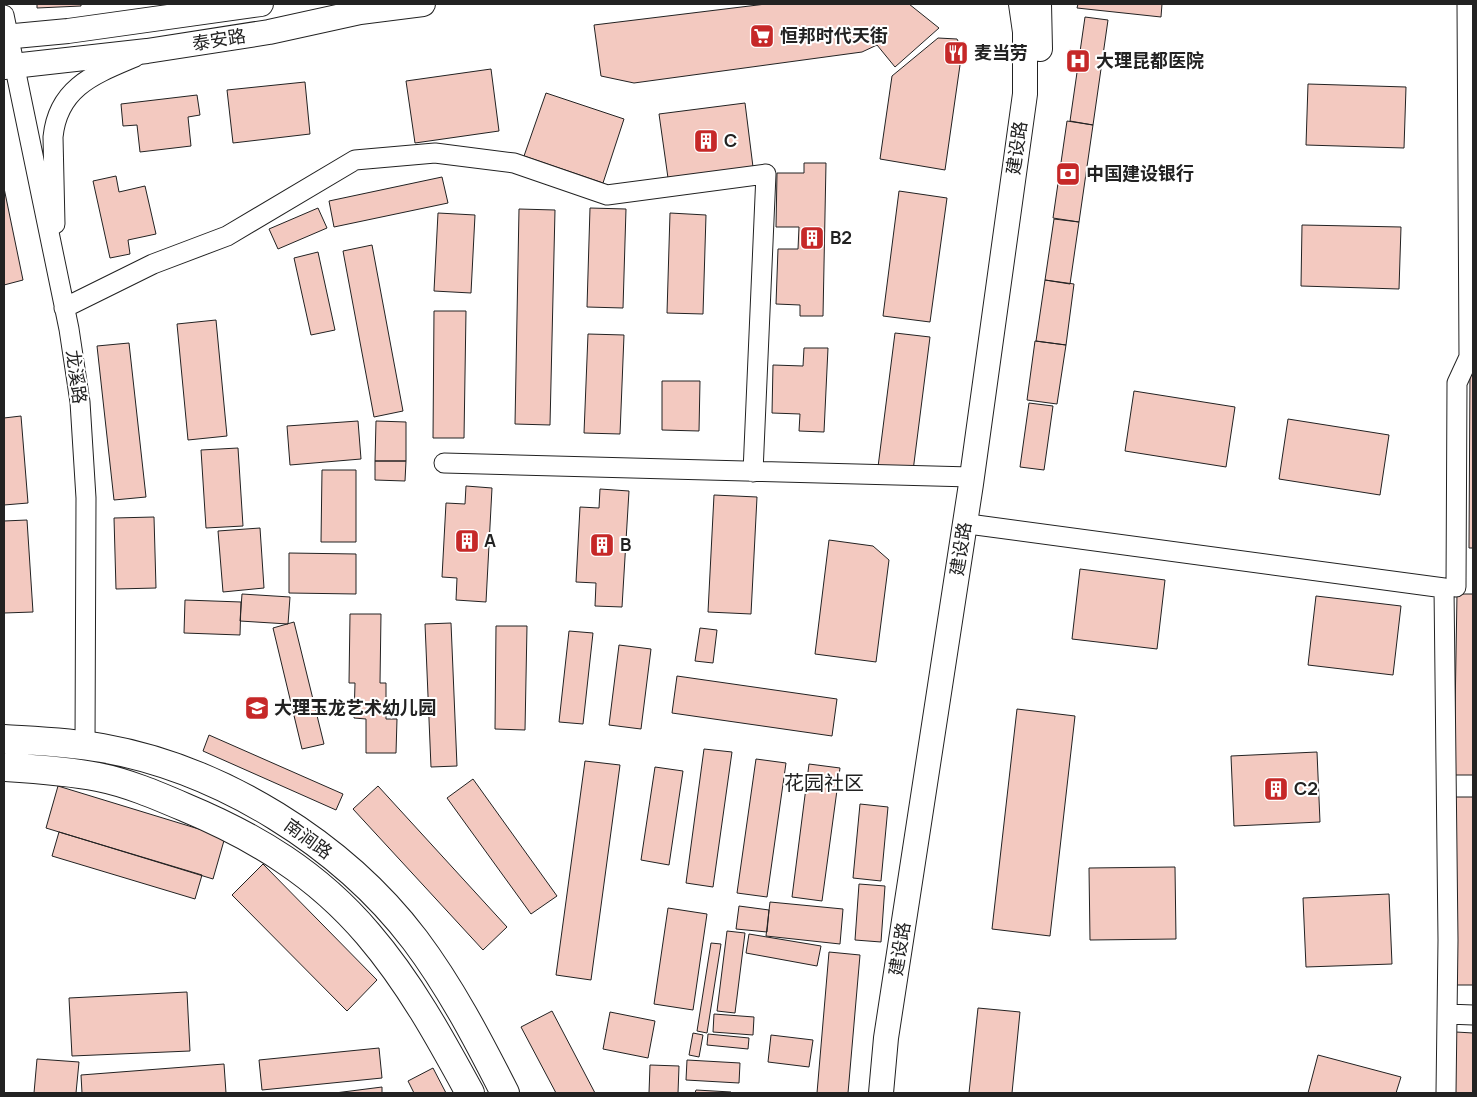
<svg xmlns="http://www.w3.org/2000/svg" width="1477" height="1097" font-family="Manrope,'Noto Sans SC',sans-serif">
<rect width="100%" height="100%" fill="#fff"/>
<path fill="#f3c9c0" stroke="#222" d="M37 4H81V6L37 8Z
M766 4H909L939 28 895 67 877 45 862 52 634 83 601 76 594 25Z
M1078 4H1162L1161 17 1077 8Z
M1085 17 1108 20 1093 125 1070 121Z
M938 38 957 39 960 45 961 58 945 170 880 159 892 76Z
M491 69 499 131 415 143 406 81Z
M305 82 310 134 233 143 227 90Z
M1308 84 1406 87 1404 148 1306 145Z
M546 93 624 119 603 183 524 156Z
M197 95 200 115 188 117 191 146 140 152 137 125 123 126 121 104Z
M745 103 753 167 668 178 659 114Z
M1067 121 1093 125 1079 222 1053 218Z
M804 163H826L823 316H800V305L776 304 778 249H798L799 227H776L777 173H804Z
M116 176 119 192 145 186 156 234 128 240 130 254 110 258 93 181Z
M442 177 448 203 334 227 329 201Z
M4 188 23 280 4 285Z
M899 191 947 198 930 322 883 316Z
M318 208 327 228 278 249 269 229Z
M590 208 626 209 623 308 587 307Z
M519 209 555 210 550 425 515 424Z
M438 213 475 215 471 293 434 291Z
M670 213 706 215 703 314 667 313Z
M1054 219 1079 222 1070 284 1045 280Z
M1302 225 1401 227 1399 289 1301 286Z
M372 245 403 411 374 417 343 251Z
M318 252 335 330 311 335 294 258Z
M1045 280 1074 284 1066 345 1036 341Z
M434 311H466L464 438H433Z
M216 320 227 436 188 440 177 324Z
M895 333 930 337 913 471 878 467Z
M588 334 624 335 620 434 584 433Z
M1035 341 1066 345 1057 404 1027 400Z
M129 343 146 497 114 500 97 346Z
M804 348H828L824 432 799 431 800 414 772 413 773 365 803 366Z
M1470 369H1473V548H1469Z
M662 381H700L699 431 662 430Z
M1134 391 1235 407 1226 467 1125 451Z
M1029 403 1053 406 1044 470 1020 467Z
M21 416 28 503 4 505V418Z
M1288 419 1389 435 1380 495 1279 479Z
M358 421 361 459 290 465 287 426Z
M376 421 406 422V461H375Z
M238 448 243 526 206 528 201 450Z
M375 461H406L405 481 375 480Z
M322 470H356V542H321Z
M466 486 492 488 486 602 456 600 457 578 442 577 446 503 465 504Z
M600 489 629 491 622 607 595 606 596 583 576 582 580 507 599 508Z
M714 495 757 497 751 614 708 612Z
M154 517 156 588 116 589 114 518Z
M27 520 33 612 4 613V521Z
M260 528 264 588 223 592 218 531Z
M829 540 873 546 889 560 876 662 815 654Z
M289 553 356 554V594L289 593Z
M1080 569 1165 580 1157 649 1072 639Z
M242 594 290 597 288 624 240 621Z
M1457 594H1473V775H1454Z
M1316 596 1401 606 1393 675 1308 665Z
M185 600 241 602 240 635 184 633Z
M350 614H381L380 683H386V719H397L396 753H366V719L354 718 355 683H349Z
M294 622 324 744 302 749 273 628Z
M451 623 457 766 431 767 425 624Z
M496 626H527L525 730 495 729Z
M700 628 717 630 713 663 695 661Z
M569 631 593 633 583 724 559 722Z
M619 645 651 649 641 729 609 725Z
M677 676 837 699 832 736 672 713Z
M1017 709 1075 716 1050 936 992 929Z
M209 735 343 794 336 810 203 751Z
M704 749 732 752 713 887 686 883Z
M1317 752 1320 822 1234 826 1231 756Z
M756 759 786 763 767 897 737 893Z
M585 761 620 765 591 980 556 975Z
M809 764 840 768 822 901 792 897Z
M655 767 683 771 669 865 641 860Z
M473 779 557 896 531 914 447 798Z
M58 786 225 837 213 879 46 828Z
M378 786 507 927 483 950 353 809Z
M1455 797H1473V985H1455Z
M860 804 888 807 881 881 853 878Z
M59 832 202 875 195 899 52 856Z
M263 864 377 980 347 1011 232 895Z
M1175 867 1176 939 1090 940 1089 868Z
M859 884 885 886 881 942 855 940Z
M1389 894 1392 964 1306 967 1303 898Z
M770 902 843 909 840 944 766 936Z
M739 906 769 910 767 932 736 929Z
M668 908 707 914 693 1010 654 1004Z
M727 931 745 933 735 1013 717 1011Z
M749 934 821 946 817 966 746 953Z
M711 943 721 944 707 1033 697 1031Z
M829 952 860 955 848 1093H817Z
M187 992 190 1051 72 1056 69 998Z
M978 1008 1020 1012 1012 1093H969Z
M552 1011 595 1093H556L521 1027Z
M610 1012 655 1021 648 1058 603 1049Z
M714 1014 754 1017 753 1035 713 1032Z
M1456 1032 1473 1033V1093H1455Z
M693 1033 703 1035 699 1057 689 1055Z
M708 1034 749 1038 748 1049 707 1045Z
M771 1035 813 1040 809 1067 768 1062Z
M379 1048 382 1078 262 1090 259 1060Z
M1318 1055 1401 1077 1396 1093H1308Z
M37 1059 79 1062 76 1093H34Z
M687 1060 740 1063 739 1083 686 1080Z
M224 1064 226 1093H82L81 1075Z
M650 1065 679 1066 678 1093H649Z
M433 1068 446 1093H414L408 1081Z
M382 1087V1093H335Z
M696 1090 731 1092 730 1093H695Z"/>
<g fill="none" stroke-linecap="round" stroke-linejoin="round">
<defs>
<path id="minor" d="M4 15 69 329 80 402 86 498 85 745
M55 224 53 137C58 87 95 74 135 57
M64 308 153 264 227 236 355 160 435 153 514 163 607 195 766 174 753 472
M444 463 971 477
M976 525 1444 588 1448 940 1446 1093
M1456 587 1457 383 1469 357 1467 4
M1447 1014 1473 1015"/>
<path id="major" d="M1039 4 1040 49
M4 37 68 31 261 4
M4 67 147 51 269 32 360 12 423 4
M881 1093 886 1038 971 484 1025 94V32L1021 4"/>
<path id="highway" d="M4 739C36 741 69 742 102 748 221 769 342 844 415 940 451 988 478 1040 505 1093
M4 767C35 769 67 771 98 777 128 783 156 795 184 807 256 837 317 874 368 934 410 983 440 1038 470 1093"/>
</defs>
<use href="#minor" stroke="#222" stroke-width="21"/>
<use href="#major" stroke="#222" stroke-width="26"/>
<use href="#highway" stroke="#222" stroke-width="30"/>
<use href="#minor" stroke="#fff" stroke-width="19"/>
<use href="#major" stroke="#fff" stroke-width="24"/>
<use href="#highway" stroke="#fff" stroke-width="28"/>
</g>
<defs>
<symbol id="supermarket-square" viewBox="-11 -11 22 22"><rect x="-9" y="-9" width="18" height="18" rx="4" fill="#c62828" stroke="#fff"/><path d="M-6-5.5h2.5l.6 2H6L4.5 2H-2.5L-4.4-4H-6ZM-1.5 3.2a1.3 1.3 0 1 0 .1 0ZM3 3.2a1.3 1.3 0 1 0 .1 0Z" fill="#fff"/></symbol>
<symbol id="restaurant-square" viewBox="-11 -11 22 22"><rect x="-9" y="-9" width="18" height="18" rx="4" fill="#c62828" stroke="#fff"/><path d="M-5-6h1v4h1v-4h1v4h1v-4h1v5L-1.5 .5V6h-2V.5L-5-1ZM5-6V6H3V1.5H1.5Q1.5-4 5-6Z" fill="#fff"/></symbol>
<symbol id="hospital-square" viewBox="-11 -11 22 22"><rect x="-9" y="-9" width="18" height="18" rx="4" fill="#c62828" stroke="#fff"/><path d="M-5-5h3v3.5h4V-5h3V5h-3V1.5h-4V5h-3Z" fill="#fff"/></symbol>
<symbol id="building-square" viewBox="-11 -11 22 22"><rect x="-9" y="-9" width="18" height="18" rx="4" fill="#c62828" stroke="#fff"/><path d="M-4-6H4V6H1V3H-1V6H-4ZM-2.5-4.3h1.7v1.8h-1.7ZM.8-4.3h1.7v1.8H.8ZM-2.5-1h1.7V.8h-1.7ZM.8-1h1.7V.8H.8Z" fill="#fff"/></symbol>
<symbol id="bank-square" viewBox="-11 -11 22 22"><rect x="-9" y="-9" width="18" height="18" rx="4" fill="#c62828" stroke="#fff"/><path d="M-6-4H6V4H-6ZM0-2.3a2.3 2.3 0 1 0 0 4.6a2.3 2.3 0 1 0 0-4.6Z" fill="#fff"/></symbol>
<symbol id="school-square" viewBox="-11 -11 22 22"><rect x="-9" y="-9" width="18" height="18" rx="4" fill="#c62828" stroke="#fff"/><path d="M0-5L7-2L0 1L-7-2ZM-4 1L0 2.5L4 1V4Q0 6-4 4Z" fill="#fff"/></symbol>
</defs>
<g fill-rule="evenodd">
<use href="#supermarket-square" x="748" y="22" width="28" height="28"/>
<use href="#restaurant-square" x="942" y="39" width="28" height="28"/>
<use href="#hospital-square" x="1064" y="47" width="28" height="28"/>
<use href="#building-square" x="692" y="127" width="28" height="28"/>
<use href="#bank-square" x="1054" y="160" width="28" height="28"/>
<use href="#building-square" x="798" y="224" width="28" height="28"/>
<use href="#building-square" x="453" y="527" width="28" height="28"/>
<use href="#building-square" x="588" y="531" width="28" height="28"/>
<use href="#school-square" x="243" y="694" width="28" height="28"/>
<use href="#building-square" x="1262" y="775" width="28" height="28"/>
</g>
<g text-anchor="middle" stroke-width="4" stroke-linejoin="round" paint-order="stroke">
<g font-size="18" font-weight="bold" fill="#222" stroke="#fff" text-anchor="start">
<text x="780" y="42">恒邦时代天街</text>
<text x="974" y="59">麦当劳</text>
<text x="1096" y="67">大理昆都医院</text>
<text x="724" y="147">C</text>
<text x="1086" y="180">中国建设银行</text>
<text x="830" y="244">B2</text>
<text x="484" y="547">A</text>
<text x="620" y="551">B</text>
<text x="274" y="714">大理玉龙艺术幼儿园</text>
<text x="1294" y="795">C2</text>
</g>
<g font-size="18" fill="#222" stroke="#fff">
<text transform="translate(219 40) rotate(-9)" y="6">泰安路</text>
<text transform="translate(1017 148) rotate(-82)" y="6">建设路</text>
<text transform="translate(76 377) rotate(82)" y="6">龙溪路</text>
<text transform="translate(961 549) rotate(-81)" y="6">建设路</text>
<text transform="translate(308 839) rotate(36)" y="6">南涧路</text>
<text transform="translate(900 949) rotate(-81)" y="6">建设路</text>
</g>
<g font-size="20" fill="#222" stroke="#fff">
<text x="824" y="790">花园社区</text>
</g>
</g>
<rect width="1477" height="1097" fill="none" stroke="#222222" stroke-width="10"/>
</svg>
